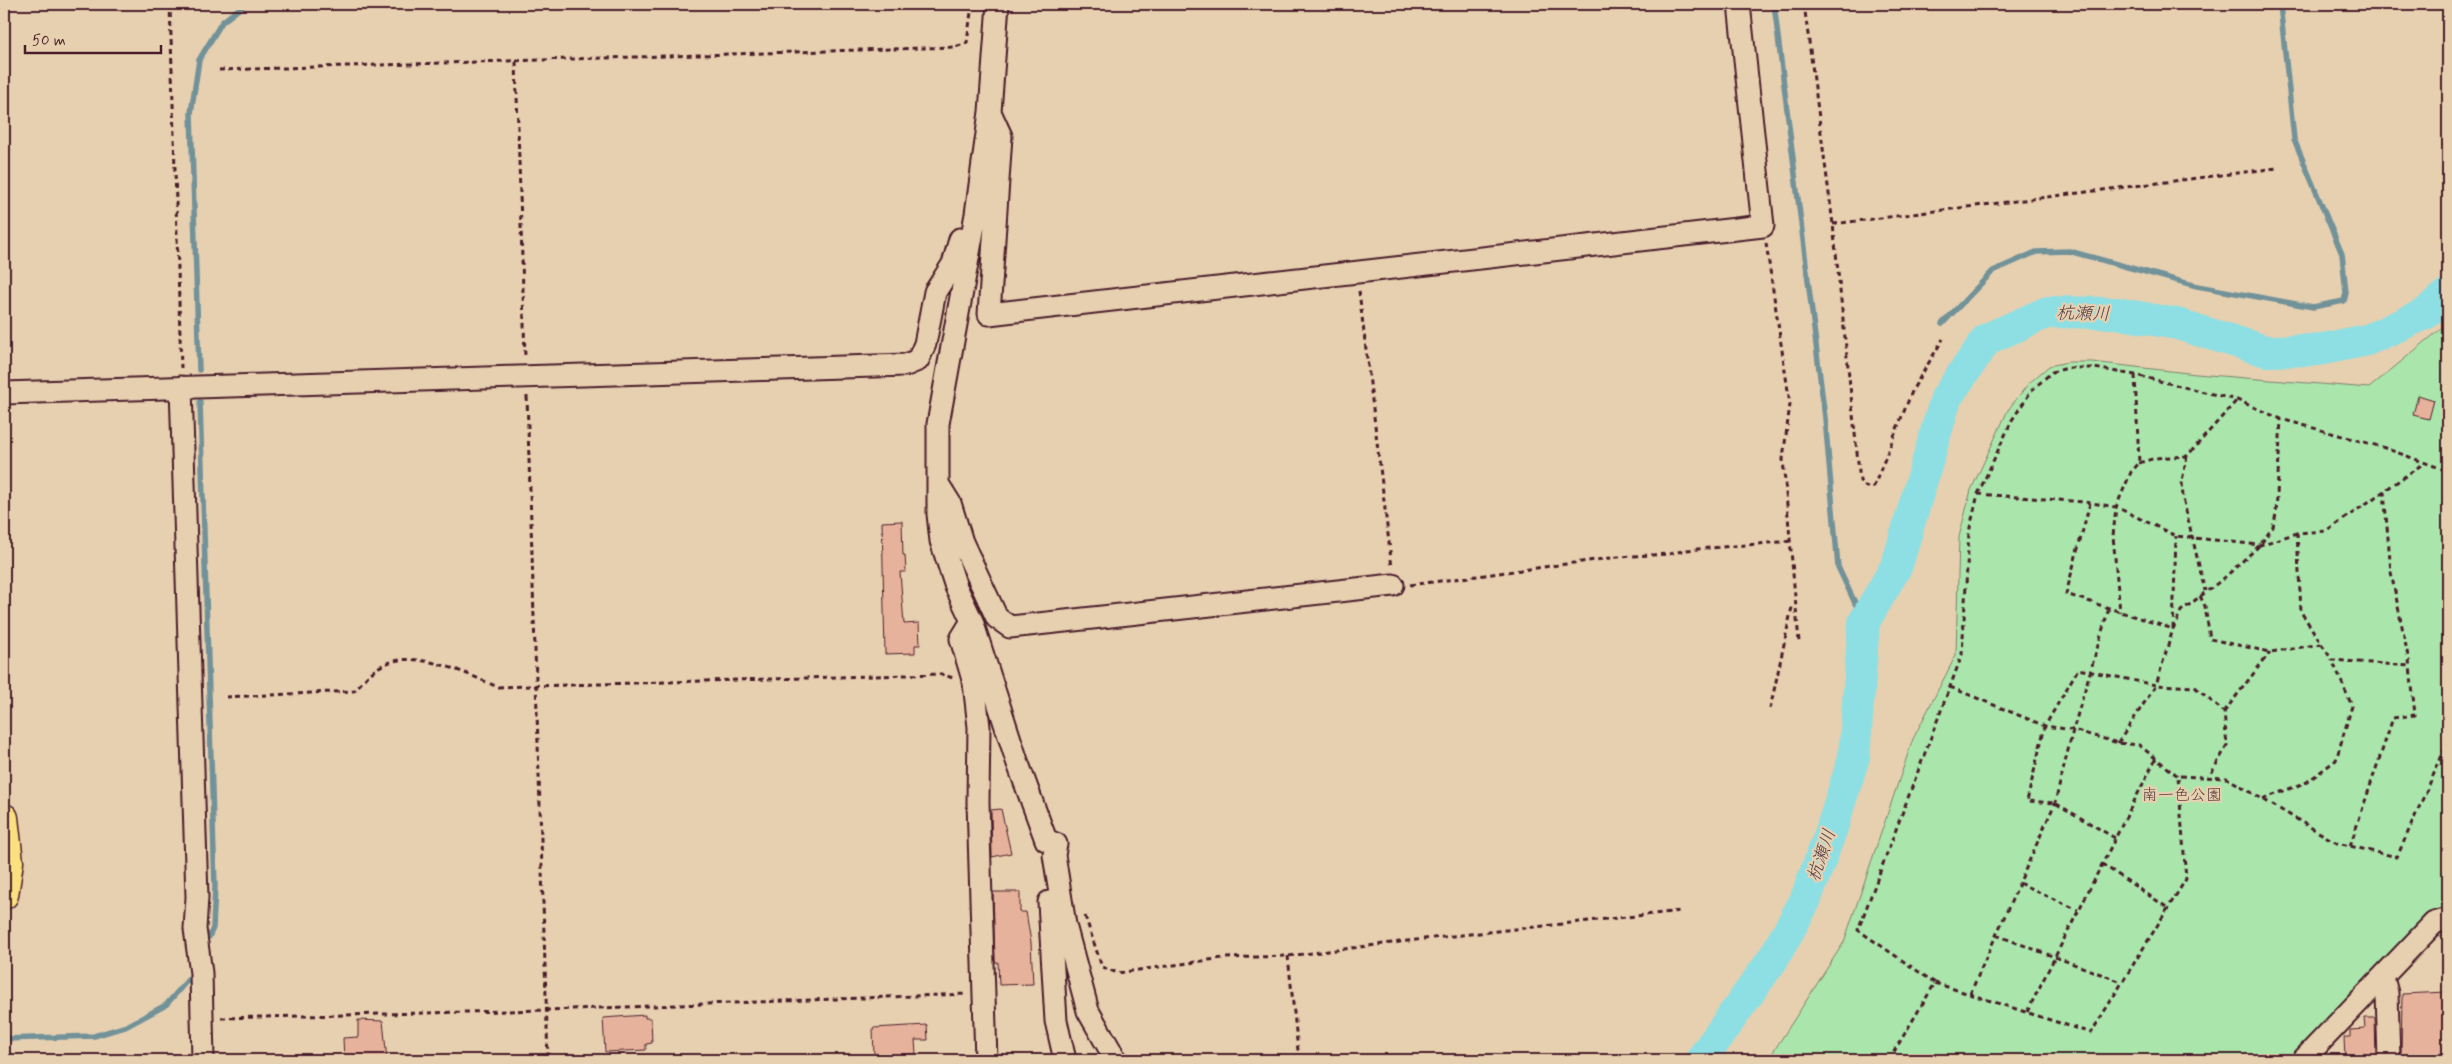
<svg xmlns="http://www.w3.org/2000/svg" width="2452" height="1064" font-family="Mynerve,'Klee One',sans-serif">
<rect width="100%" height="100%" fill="#e7d0b0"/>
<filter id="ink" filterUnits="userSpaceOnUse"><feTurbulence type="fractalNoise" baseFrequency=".02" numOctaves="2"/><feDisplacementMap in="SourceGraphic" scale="10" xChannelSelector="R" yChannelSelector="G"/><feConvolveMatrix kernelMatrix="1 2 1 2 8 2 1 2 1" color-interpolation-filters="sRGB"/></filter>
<g filter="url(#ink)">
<path fill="#aae6ac" stroke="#7a826c" d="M2448 323V935L2438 936 2307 1060H1768L1844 942 1913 739 1956 655 1959 537 1971 490 2008 410 2028 384 2049 366 2068 362H2092L2196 374 2369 388Z"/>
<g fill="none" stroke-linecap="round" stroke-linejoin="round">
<path stroke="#729299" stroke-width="5.5" d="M1774 4 1825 418 1838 567 1864 622
M1942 324 1993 271 2036 252 2069 251 2197 286 2313 307 2344 301 2346 293 2342 254 2294 139 2280 4
M199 370 191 113 199 60 222 22 245 4
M200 402 215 887 213 928 209 937
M4 1039 94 1036 127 1026 166 1005 191 976"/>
<path stroke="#8ddfe3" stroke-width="32" d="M1701 1060 1773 959 1805 901 1831 831 1854 757 1864 622 1897 565 1946 398 1987 339 2048 312 2116 313 2177 324 2266 351 2318 350 2367 340 2425 314 2448 294"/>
</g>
<path fill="#e7b29b" stroke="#4a1f2b" d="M2418 395 2434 400 2429 419 2413 415Z
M902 521 903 555H905L906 572H900L904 624 919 623 920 645H915V653L885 654 882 522Z
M1001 809 1011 853 992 857 991 810Z
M993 892H1020V912H1026L1031 942 1033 984 999 985 998 962H995Z
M2448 992V1054H2440V1060H2416L2415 1056H2401L2402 994Z
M645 1015V1018H651L652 1043 646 1044V1050L605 1052 603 1018Z
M2364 1018H2375L2376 1060H2345L2344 1037H2350V1030L2365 1029Z
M358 1020 383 1021 387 1060H344L343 1038 358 1037Z
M927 1025 928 1040H915L916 1054 874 1056 873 1028Z"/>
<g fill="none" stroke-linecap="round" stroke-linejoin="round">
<defs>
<path id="minor" d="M998 4 990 112 976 214 938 424V514L941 541 956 587 972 621 1017 761 1046 840 1056 844 1054 855 1065 925 1088 1011 1116 1060
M990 112 1001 136 989 314 1763 226 1739 4
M181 387 197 897 195 929 201 973 203 1060
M4 393 906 365 918 360 925 344 935 292 953 264 960 239
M940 487 950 503 962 542 997 618 1010 627 1393 585
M972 621 961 639 974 683 979 727 978 802 986 1060
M1049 902 1056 1021 1065 1060
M2383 978 2387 993 2389 1060
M2303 1060 2434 923 2448 919"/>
<path id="motorway" d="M4 818 9 862 4 895"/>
</defs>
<use href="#minor" stroke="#4a1f2b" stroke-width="25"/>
<use href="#motorway" stroke="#4a1f2b" stroke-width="31"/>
<path stroke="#4a1f2b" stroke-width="3" stroke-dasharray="5 4" stroke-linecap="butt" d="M170 4 181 368
M1804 4 1833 224 1860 481 1866 487 1874 486 1913 389 1943 339
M516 62 525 357
M219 70 955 47 967 43 972 4
M1833 224 2277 168
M1766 243 1790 404 1783 459 1799 642
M1359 291 1392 568
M2135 375 2139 463 2131 472 2116 507 2176 536 2260 545 2297 533 2327 531 2424 463
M527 396 548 1060
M2187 456 2182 481 2183 498 2205 591
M2139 463 2155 458 2187 456 2237 400
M1978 494 2085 502 2116 507 2113 536 2120 612
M2090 503 2066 594 2173 629 2176 536
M2297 533 2301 612 2332 660 2410 666 2391 572 2384 492
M1410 585 1618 557 1669 554 1687 550 1792 541
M2200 596 2205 606 2210 639 2270 652 2322 644
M1950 687 2045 726 2073 730 2109 608
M226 697 354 691C361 683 373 669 383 665 416 648 467 674 498 687L941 674 953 678
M1770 709 1792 607 1796 604
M2224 712 2270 652
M2118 743 2156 685 2195 687 2224 712 2227 746 2209 777
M2263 799 2307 782 2336 760 2352 706 2332 660
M2115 838 2055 803 2027 801 2045 726 2078 669 2156 685 2173 629 2181 611 2223 579 2260 545 2273 527 2276 514 2281 419
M2350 846 2393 718 2415 715 2410 666
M2102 864 2168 908
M2019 883 2078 910
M1085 916 1102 967 1118 973 1223 958 1288 956 1424 939 1681 911
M1996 935 2122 982
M1288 956 1299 1060
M1935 983 2091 1033 2186 879 2178 776 2227 778 2337 843 2397 857 2448 742
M1970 994 2055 803 2073 730 2118 743 2139 745 2178 776
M2027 1012 2156 758
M221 1018 547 1010 967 994
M1889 1060 1935 983 1858 930 1962 655 1969 532 1978 494 2012 420 2032 390 2052 372 2068 368H2094L2135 375 2237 400 2281 419 2382 447 2448 471"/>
<use href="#minor" stroke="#e7d0b0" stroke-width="21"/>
<use href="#motorway" stroke="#fbe080" stroke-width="28"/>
</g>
</g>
<g text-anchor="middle" stroke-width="4.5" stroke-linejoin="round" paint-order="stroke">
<g font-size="16" fill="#583d3e" stroke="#e7d0b0">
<text x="2182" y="800">南一色公園</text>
</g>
<g font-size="18" font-style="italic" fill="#543c47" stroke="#e7d0b0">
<text transform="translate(2083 313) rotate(1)" y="6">杭瀬川</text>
<text transform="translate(1821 855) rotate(-71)" y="6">杭瀬川</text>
</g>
</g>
<rect width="2452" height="1064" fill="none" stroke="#e7d0b0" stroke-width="20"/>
<rect x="10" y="10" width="2432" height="1044" fill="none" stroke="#4a1f2b" stroke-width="2" filter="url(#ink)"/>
<path d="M25 45v8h136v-8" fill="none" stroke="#4a1f2b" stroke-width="2.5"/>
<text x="32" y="45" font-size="15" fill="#4a1f2b" stroke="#e7d0b0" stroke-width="4" paint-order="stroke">50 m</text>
</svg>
